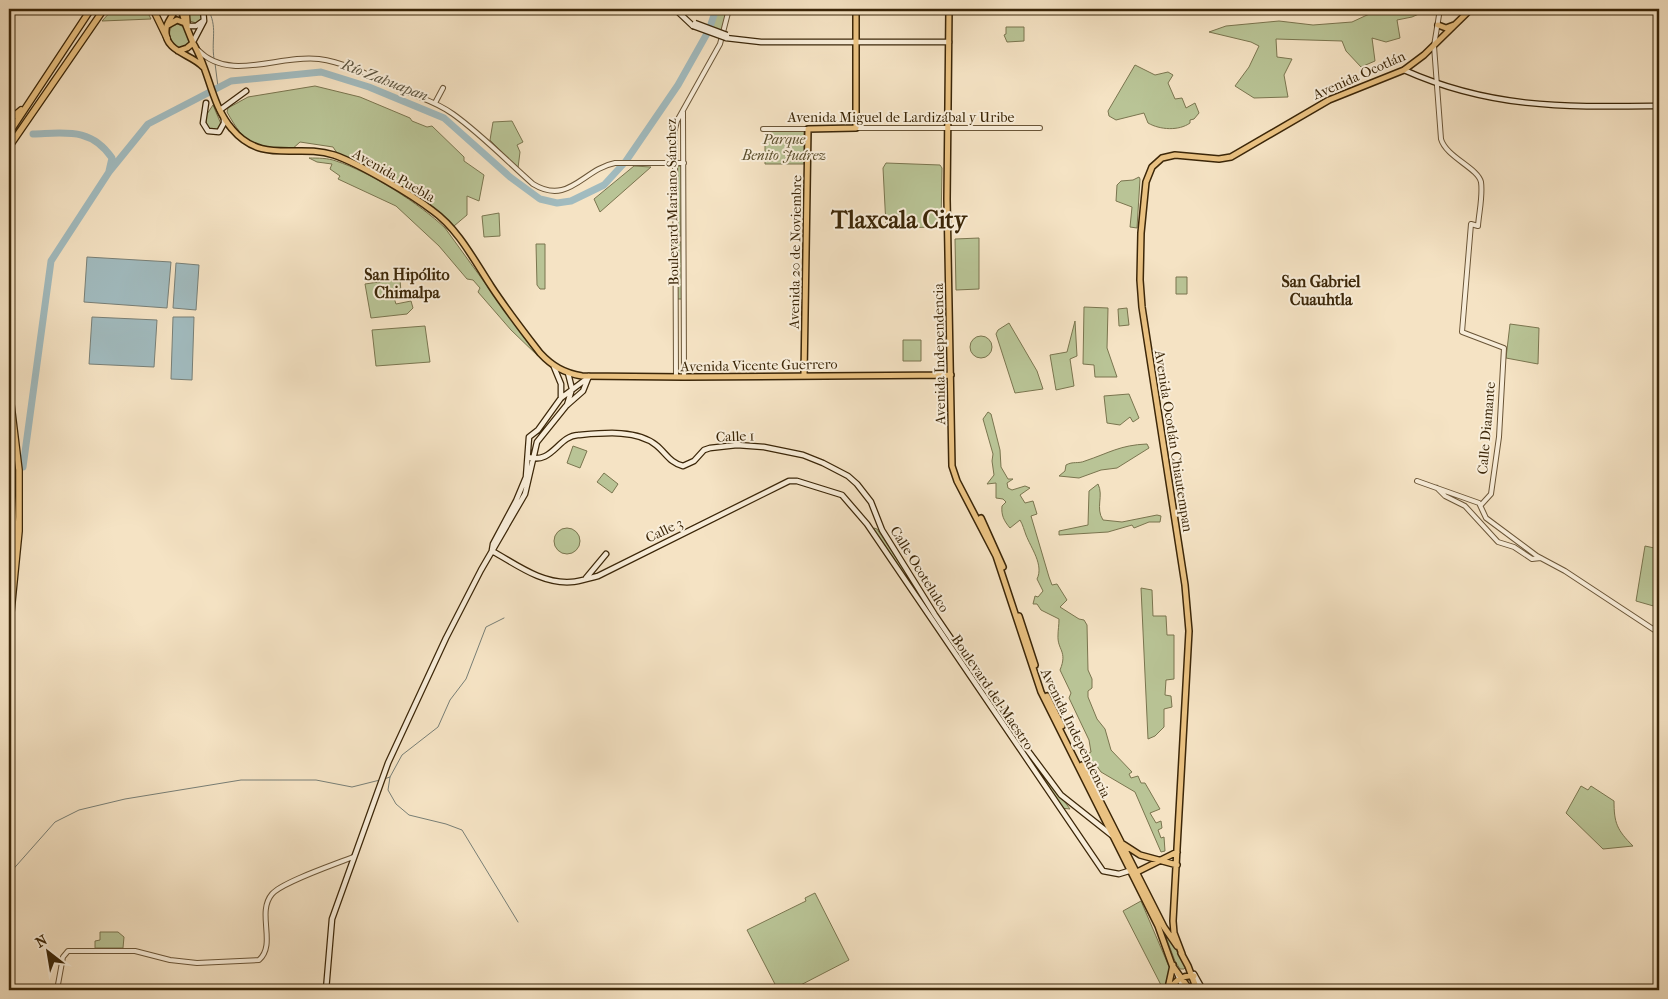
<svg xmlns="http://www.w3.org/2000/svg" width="1668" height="999" font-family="'IM FELL French Canon',serif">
<rect width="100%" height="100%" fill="#f5e3c4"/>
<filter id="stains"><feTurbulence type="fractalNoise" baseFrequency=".004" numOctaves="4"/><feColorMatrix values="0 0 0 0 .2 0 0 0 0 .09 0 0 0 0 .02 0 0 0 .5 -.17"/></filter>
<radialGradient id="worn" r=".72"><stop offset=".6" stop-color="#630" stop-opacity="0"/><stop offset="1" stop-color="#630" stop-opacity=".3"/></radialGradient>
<path fill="#b9c496" stroke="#7a754f" d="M113 9H146L151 19 102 21Z
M188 9H200L202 19 196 23 190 21Z
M718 9H727L723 31 712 28Z
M1380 9H1430L1412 17 1397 20 1400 38 1386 42 1372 38 1375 61 1361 67 1346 51 1342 41 1276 39 1277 57 1292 59 1284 75 1288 97 1254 98 1235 86 1249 67 1259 46 1251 42 1209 32 1226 26 1279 21 1313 25 1352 22Z
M178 24 185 28 189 42 185 48 180 49C172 43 166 36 172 26Z
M1006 27H1024V41L1007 42 1004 35 1006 34Z
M1135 65 1155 75 1168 72 1173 75 1168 83 1175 99 1182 98 1186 108 1195 103 1199 113 1194 119 1190 120V123C1179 131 1160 130 1148 123L1144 113 1116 120 1109 116 1108 111Z
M315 86 360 97 410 118 412 121 427 127 432 126 464 157V161L484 175 479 201 467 196V215L454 226 429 204 337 153 333 147 300 142 290 151C252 145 246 146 227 112L228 108 248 97Z
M213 105 221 124 219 129 212 131 207 125 205 117Z
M512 121 523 142 517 145 520 152 518 168 490 140 493 122Z
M765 131H804V164H765Z
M309 158C318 158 328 158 336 161 370 172 420 204 445 228L538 356 511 330 478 292 480 288 473 280 467 279 439 246 396 206 338 179 340 176 330 169 332 164 317 162Z
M886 163 940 165 942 168 941 225 937 227 891 228 886 226 883 168Z
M634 166 651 167 600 212 594 199Z
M677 166H682L681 236H677Z
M1139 177 1140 179 1137 228 1130 227 1132 207 1116 201 1117 185 1121 181 1133 180Z
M499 213 500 236 484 237 482 216Z
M979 238V289L956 290 955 239Z
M677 242H681L683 299H677Z
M536 244H545V289H540L537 285Z
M1176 277H1187V294H1176Z
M400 279 401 293 393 295 396 304 411 301 413 308 407 314 371 318 365 284Z
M1084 307 1108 308 1107 348 1117 377H1095L1094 365 1083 364Z
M1127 308 1129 325 1119 326 1118 309Z
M1075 321 1077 356 1070 359 1074 386 1056 390 1050 355 1067 352Z
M1009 323 1037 371 1043 389 1015 393 996 334 998 330Z
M1510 324 1539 328 1538 364 1506 358Z
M425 326 430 362 376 366 372 330Z
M970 347a11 11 0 1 1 22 0a11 11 0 1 1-22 0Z
M903 340H921V361H903Z
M1129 394 1139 418 1133 422 1130 417 1120 425 1107 423 1104 396Z
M988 412 991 414 1000 450 1001 467 1008 479H1013L1007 483 1008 488 1012 490 1025 486 1030 488 1020 495 1025 503 1033 501 1037 514 1031 516 1049 577 1052 585 1057 584 1067 600 1060 607 1079 619 1084 620 1087 625 1088 670 1092 679V688L1088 691V697L1097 719 1105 729 1111 750 1132 772 1129 774 1131 778 1138 776 1141 783H1145L1160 809 1150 813 1156 823 1161 821 1162 828 1158 830 1161 838 1164 837 1165 851 1161 852 1135 792 1101 772 1094 762 1086 765 1082 757 1091 752 1089 740 1069 698 1071 693 1060 670C1068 651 1057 650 1058 635 1058 630 1059 625 1059 619L1041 610 1037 604H1033L1035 596 1038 597 1043 591 1037 579C1044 565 1031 548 1026 535 1024 530 1023 525 1020 520L1010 528C1004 521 1001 515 1002 506L1006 502 1003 499 996 498V483L987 484 994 475 992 461 993 454 983 419Z
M1147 444 1149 448 1117 468 1101 470 1079 478 1059 476 1065 471 1066 465C1073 461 1078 464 1085 461 1109 453 1120 445 1147 444Z
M573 446 587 451 580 468 567 463Z
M604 473 618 484 612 493 597 482Z
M1098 484C1104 496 1095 508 1103 520L1122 522 1157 515 1161 516 1160 522H1149L1134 528 1132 525 1108 532 1059 535V531L1088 525 1089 491Z
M554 541a13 13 0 1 1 26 0a13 13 0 1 1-26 0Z
M874 528 877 529 991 702 1070 809 1061 808 873 531Z
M1645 546 1659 549 1657 607 1636 601Z
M1141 588 1152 590 1153 616H1166L1167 635H1174V679L1166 680 1165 695 1171 696 1172 707 1164 709V727L1155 736 1148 739Z
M1581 786 1588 790 1591 786 1614 801C1614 823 1617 830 1633 846L1603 849 1566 813Z
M815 893 849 960 791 990H778L747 930 806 901 805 898Z
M1141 901 1170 969 1167 985 1162 987 1123 911Z
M1161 924 1186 967 1184 969H1180L1175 961Z
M100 932H118L124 937 123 948H95V941L100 940Z"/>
<path fill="#a1bbbf" stroke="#787f76" d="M87 257 171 262 167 308 84 302Z
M176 263 199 265 196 310 173 308Z
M92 317 157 320 154 367 89 364Z
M173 317H194L192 380 171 379Z"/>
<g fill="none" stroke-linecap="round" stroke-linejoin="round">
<path stroke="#787f76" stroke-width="1" d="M208 9C218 28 211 38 214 59
M215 63 218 87
M504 618 486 627 466 679 450 700 438 727 402 755 390 777 388 790 396 804 409 815 446 824 462 830 518 922
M384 779 390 777
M9 874 55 822 79 810 125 799 241 780H316L352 787 380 780"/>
<path stroke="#a1bbbf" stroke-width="7" d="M33 134C65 133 91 127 112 158L109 171
M23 467 51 261 109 172 148 124 231 81 321 72 369 87 444 118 510 177 540 199 557 203 571 201 604 185 626 161 678 85 709 30 716 9"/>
<defs>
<path id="tertiary" d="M1039 9H1047
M1440 9 1434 46 1441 139C1446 157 1478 168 1481 182 1483 196 1479 212 1478 226L1471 224 1462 332 1504 348 1499 437 1491 494 1481 505
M198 50C230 83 279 54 319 59 348 63 377 79 405 91 421 98 438 103 453 114 481 134 507 161 533 184 569 206 583 169 615 163H684
M435 103 443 88
M683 112 684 377
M856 128H1040
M763 129H808
M676 377 675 129 677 121 720 44 729 9
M1417 481 1479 503 1486 518 1537 556 1565 571 1659 633
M1437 488 1445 496 1465 506 1498 542 1514 547 1532 559 1541 558
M57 990 63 957 68 951H135L170 960 197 963 259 960C277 944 256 913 272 894 282 882 336 864 353 857"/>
<path id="secondary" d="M675 9 693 26
M188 26H196L203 21
M726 38 761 42H949
M194 40 204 21 203 9
M1404 70C1491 109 1566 107 1659 106
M206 103 203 123 208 131 219 132 224 123V118
M220 110 246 91
M554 367 561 384V398
M567 405 572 389 568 373
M528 457C552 465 558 436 578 435 602 433 637 429 656 445 666 453 670 463 683 466L694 461 704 450 710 448 737 445 764 447 803 455 823 463 848 476 857 484 871 502 882 530 935 615 1023 744 1061 795 1114 837
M492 550 493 544 516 501 526 477 529 437 538 430 561 398 589 377
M492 551C516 564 541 584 571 582 580 582 589 578 598 576L789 481H797L842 495 867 524 1103 871 1119 874 1132 870
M586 578 606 554
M1176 971 1184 990
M1194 974 1203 990
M326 990 332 919 388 763 446 638 481 570 525 494 537 442 566 406 583 391 589 376"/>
<path id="primary" d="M175 9C173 17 166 22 166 30 164 52 192 54 203 67
M181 9 185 22
M949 9 947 199 952 466 957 481 996 556 1041 692 1158 926 1172 965 1190 990
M168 25 177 20 185 23 193 43 187 48 178 51
M1438 25 1446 28 1454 25
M193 43C209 69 211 105 232 129 262 165 297 143 334 155 360 164 411 194 433 211 458 229 474 260 491 286 506 309 523 331 540 353 552 366 564 373 582 376L684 377 951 375
M804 375 808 129 856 128V9
M981 518 1003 567
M1019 616 1035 665
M1047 696 1062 726
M1082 765 1164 927 1177 946
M1123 844 1140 855 1177 865
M1135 873 1177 852
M1181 953 1188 966 1197 990
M1182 954 1174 933 1173 921 1189 631 1185 585 1142 307 1140 280 1141 233 1146 182 1152 167 1162 158 1175 155 1219 159 1231 157 1329 100 1404 70 1424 55 1471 9
M1168 988 1173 965
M1170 990C1174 981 1184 974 1194 976
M1175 990H1182"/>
<path id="motorway" d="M153 9 167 38
M186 9 187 25
M9 120 21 110
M9 133 91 9
M9 147 104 9
M9 388 19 470V531L9 632
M9 429 14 532 9 589"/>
</defs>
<use href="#tertiary" stroke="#6a5537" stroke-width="6"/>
<use href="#secondary" stroke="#3b2608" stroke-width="7"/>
<use href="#primary" stroke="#3b2608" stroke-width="8"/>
<use href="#motorway" stroke="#3b2608" stroke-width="8"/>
<use href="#tertiary" stroke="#f8edd9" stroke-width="4"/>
<use href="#secondary" stroke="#f8edd9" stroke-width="4.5"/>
<use href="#primary" stroke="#eac282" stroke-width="5"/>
<use href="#motorway" stroke="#eac282" stroke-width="5.5"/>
<defs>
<path id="secondary-bridge" d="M695 23 727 35
M693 26 726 38"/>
</defs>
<use href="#secondary-bridge" stroke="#3b2608" stroke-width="7" stroke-linecap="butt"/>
<use href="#secondary-bridge" stroke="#f8edd9" stroke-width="4.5"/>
</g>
<g text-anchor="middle" stroke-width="4" stroke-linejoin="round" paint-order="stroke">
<g font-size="14" fill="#3b2608" stroke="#f8edd9">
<text transform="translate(1359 75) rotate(-24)" y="5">Avenida Ocotlán</text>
<text x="901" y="122">Avenida Miguel de Lardizábal y Uribe</text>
<text transform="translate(394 175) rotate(30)" y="5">Avenida Puebla</text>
<text transform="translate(672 202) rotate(-91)" y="5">Boulevard Mariano Sánchez</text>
<text transform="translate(795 252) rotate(-89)" y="5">Avenida 20 de Noviembre</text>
<text transform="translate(939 354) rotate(-91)" y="5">Avenida Independencia</text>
<text transform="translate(759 365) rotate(-1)" y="5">Avenida Vicente Guerrero</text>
<text transform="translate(1486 428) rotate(-85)" y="5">Calle Diamante</text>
<text transform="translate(735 436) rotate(-2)" y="5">Calle 1</text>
<text transform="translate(1174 441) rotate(81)" y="5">Avenida Ocotlán Chiautempan</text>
<text transform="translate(664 530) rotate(-26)" y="5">Calle 3</text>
<text transform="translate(920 569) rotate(58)" y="5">Calle Ocotelulco</text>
<text transform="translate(993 692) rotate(56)" y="5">Boulevard del Maestro</text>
<text transform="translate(1076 733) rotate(64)" y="5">Avenida Independencia</text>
</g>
<g font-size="14" font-style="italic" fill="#5a4e2c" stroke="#f8edd9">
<text x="784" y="144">Parque<tspan x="784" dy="16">Benito Juárez</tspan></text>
</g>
<g font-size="15" font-style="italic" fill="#5a533f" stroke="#f8edd9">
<text transform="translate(385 80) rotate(21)" y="5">Río Zahuapan</text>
</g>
<g font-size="16" font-weight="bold" fill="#3b2608" stroke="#f8edd9">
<text x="407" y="280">San Hipólito<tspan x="407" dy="18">Chimalpa</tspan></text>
<text x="1321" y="287">San Gabriel<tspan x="1321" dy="18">Cuauhtla</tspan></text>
</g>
<g font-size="24" font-weight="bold" fill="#3b2608" stroke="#f8edd9">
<text x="899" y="228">Tlaxcala City</text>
</g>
</g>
<rect width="1668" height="999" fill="none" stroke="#f5e3c4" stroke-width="30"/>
<rect x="10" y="10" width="1648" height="979" fill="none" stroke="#3b2608" stroke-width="2.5"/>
<rect x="15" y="15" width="1638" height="969" fill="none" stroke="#3b2608"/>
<g transform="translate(48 952) rotate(329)" stroke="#f8edd9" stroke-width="4" paint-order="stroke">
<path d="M0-4L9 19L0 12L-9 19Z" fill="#3b2608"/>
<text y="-8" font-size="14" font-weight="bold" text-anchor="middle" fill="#3b2608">N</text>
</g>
<rect width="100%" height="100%" filter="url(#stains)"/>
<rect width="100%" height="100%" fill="url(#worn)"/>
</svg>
